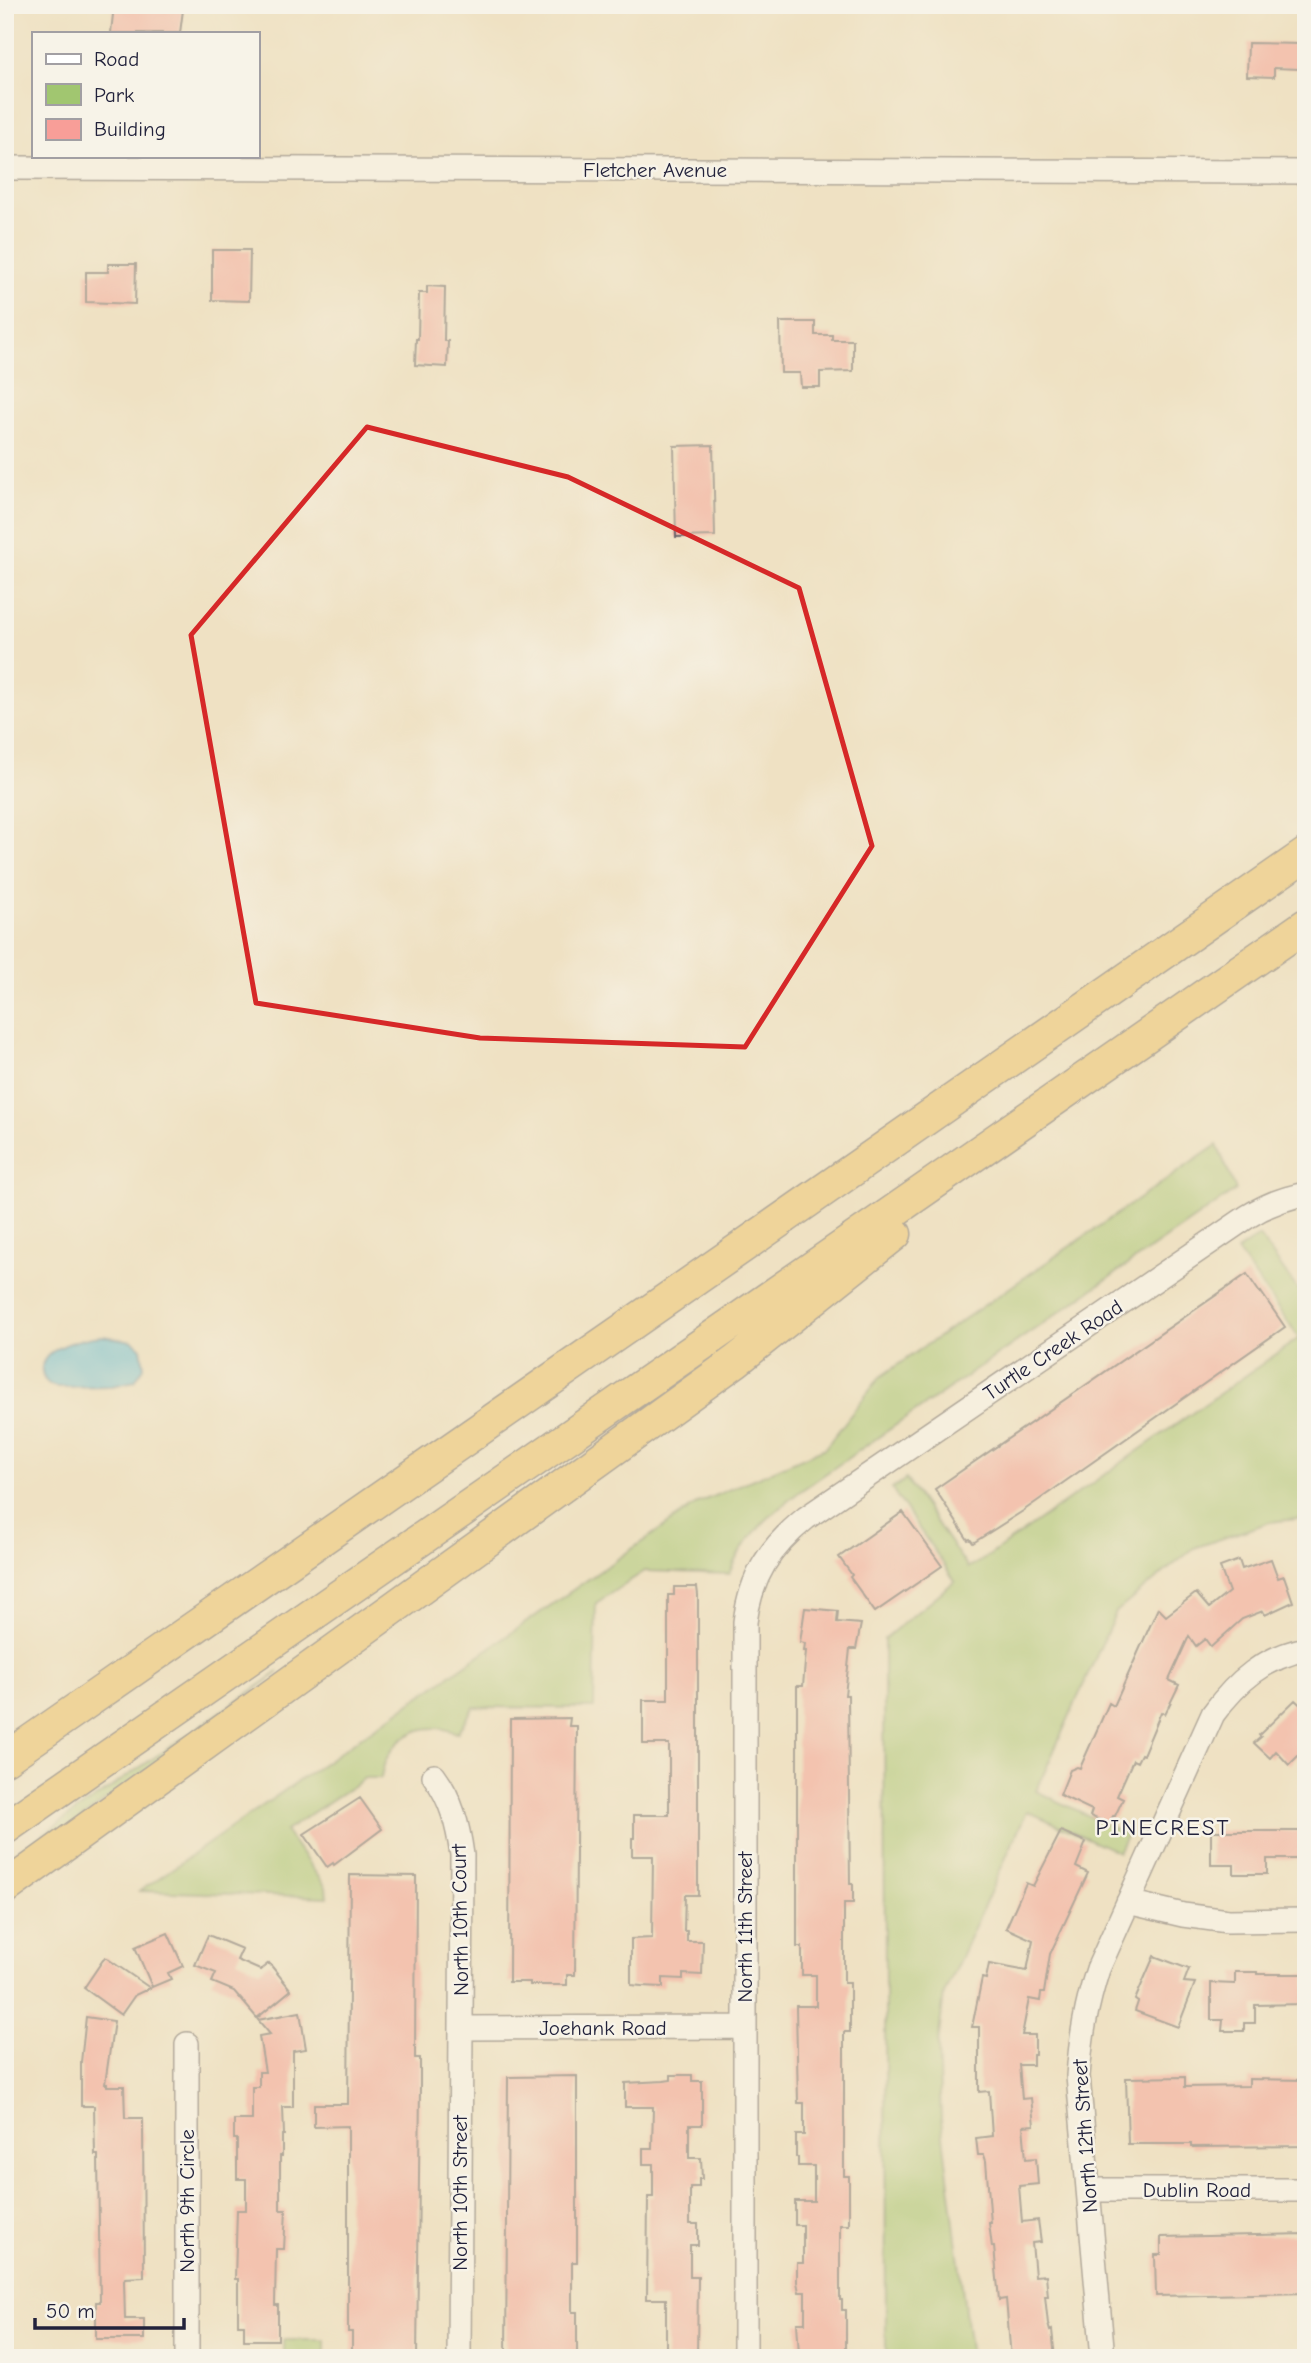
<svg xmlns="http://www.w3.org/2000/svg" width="1311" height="2363" font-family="'Comic Neue',sans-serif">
<rect width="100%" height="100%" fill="#f7f3e8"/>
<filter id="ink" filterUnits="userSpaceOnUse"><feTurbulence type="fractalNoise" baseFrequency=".0143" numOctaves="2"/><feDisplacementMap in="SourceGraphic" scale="14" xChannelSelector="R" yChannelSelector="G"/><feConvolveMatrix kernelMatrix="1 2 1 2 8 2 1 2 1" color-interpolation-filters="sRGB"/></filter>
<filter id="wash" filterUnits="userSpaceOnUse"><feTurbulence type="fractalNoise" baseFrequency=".00686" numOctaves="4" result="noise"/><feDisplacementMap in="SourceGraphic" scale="28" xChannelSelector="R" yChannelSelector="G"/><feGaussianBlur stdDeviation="1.57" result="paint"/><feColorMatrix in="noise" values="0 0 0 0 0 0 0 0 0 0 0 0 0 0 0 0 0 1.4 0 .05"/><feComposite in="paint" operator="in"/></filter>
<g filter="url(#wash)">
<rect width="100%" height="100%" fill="#efe1c3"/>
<path fill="#a1c670" stroke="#627456" stroke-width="2" d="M1217 1145 1236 1190 799 1492C770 1515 743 1538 729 1574L645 1571 596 1603 594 1708 474 1707 457 1733C421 1718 386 1740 381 1778H365L285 1831 326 1887 327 1897 140 1891 698 1503 825 1448 880 1377Z
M1259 1236 1306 1301V1518L1270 1522 1194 1548 1116 1612 1036 1791 1127 1834 1118 1852 1027 1811 944 1994 938 2044 941 2120 971 2358H886L884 1639 955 1581 892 1489 906 1479 968 1568 987 1557 1299 1338 1237 1251Z
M279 1672 5 1875V1860Z
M284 2340H325V2358H284Z"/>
<path fill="#5fbedd" stroke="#40708c" stroke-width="2" d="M103 1336 133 1341 141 1348 144 1367 135 1381 112 1386 56 1387C49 1385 43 1380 42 1372 38 1348 85 1337 103 1336Z"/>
<g id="blocks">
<path fill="#f89e98" d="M114 5 183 10 180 33H111Z
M1248 43 1301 44 1300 69 1274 68V77L1247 76Z
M212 250H250L249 301 212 300Z
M108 264H136L135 304 86 302V272H108Z
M427 286 445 287 444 341H448L447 367 415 365 416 339H418L419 293H427Z
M780 322H815V335H832V340H853V371L820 372V387H801L800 373H781Z
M713 445 715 536 676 537 674 446Z
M1247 1274 1260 1293 1261 1292 1285 1327 1023 1511 973 1543 970 1539 968 1540 935 1489Z
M903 1512 942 1566 875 1612 850 1577 852 1575 839 1557Z
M1271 1559 1278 1578 1284 1576 1293 1602 1265 1615 1263 1611 1242 1619 1211 1647 1205 1639 1196 1646 1189 1636 1169 1680 1179 1685 1165 1714 1161 1712 1143 1755 1141 1754 1137 1762 1133 1760 1117 1796 1123 1799 1115 1816H1113L1109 1824 1090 1816 1092 1810 1060 1795 1070 1770 1077 1767 1080 1768 1109 1703 1114 1706 1158 1608 1166 1616 1196 1593 1209 1608 1229 1592 1220 1567 1239 1560 1242 1569Z
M674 1587H697L698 1595V1895H685L684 1931H687V1941H703L702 1975 683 1974V1979L663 1978V1987L642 1986 631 1985V1939L652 1938 653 1856H632V1838H634V1815H669V1744H643V1700H668V1595H674Z
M805 1608 838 1611 837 1622 861 1624 856 1649H850L845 1695H848L850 1884H853V1903H844V1983H850V2032H844V2176H849V2225H840V2300H842V2310H846V2350H820L821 2353 799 2354 797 2323H805V2292H799L797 2282V2263H803V2225H795V2201H814V2166H798V2157H796V2135H804V2103H798L796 2006H816V1975H802V1947H797V1686H803L806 1651H804L805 1643 800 1642Z
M1295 1700 1306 1710V1748L1289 1765 1276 1751 1270 1758 1254 1743 1261 1737 1259 1735Z
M570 1718 569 1726H577L575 1975H567V1985H530V1982H509L510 1719Z
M360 1798 382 1829 334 1865 333 1863 327 1867 304 1834Z
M1061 1831 1086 1842 1076 1867 1088 1873 1050 1954 1044 1993H1041L1040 2001 1029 1999 1022 2035H1035V2055H1033V2065H1019L1022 2099 1031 2098 1034 2125 1023 2126 1026 2159 1036 2158 1038 2184 1019 2186 1022 2222 1038 2220 1041 2242 1032 2243 1035 2276 1046 2275 1048 2296H1045L1048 2324 1050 2331 1052 2330 1055 2358H1011L1006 2299 999 2300 994 2247H992L989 2223H991L986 2161 984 2155H978L976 2138 992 2136 989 2091 979 2092V2027H972L982 1978 986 1979 989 1964 1027 1971 1033 1940 1006 1928 1026 1883 1033 1886Z
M1211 1831H1306V1859H1267V1874H1234V1865H1211Z
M350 1875 416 1876 415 2058H420V2085L417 2358H356V2355H352V2332H348V2126L314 2127V2104H348Z
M168 1933 183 1966 168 1973 171 1979 152 1987 135 1947Z
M208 1935 242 1949 237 1960 260 1970 269 1963 291 1990 257 2018 234 1991 212 1982 216 1973 195 1965Z
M1154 1956 1189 1969 1184 1982 1195 1983 1178 2027 1135 2011 1138 2002 1135 2000Z
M105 1957 150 1988 135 1995 121 2015 84 1988Z
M1235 1972H1257V1974H1306V2004L1255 2005V2023H1244V2031H1222L1223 2020H1211V1983L1235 1984Z
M300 2012 306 2049 293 2051V2107H283L284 2135H282V2156H280V2210H286L284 2249H276L275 2305H278V2340H244V2325H238V2279H235L237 2210H246V2179H237V2139H234V2120H252V2087H259V2072H265L259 2036 270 2034 258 2020Z
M86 2017 114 2021 105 2084H107V2086H124L125 2118H143L144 2277 125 2278 124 2281 125 2319H144V2339H96V2302H100L98 2155H95L94 2106H81V2062Z
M671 2075H692V2081H702V2125H689V2158H701L702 2179H699V2187H690V2224H698V2245H690V2277H698L697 2358H666V2299H647L648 2197H653V2164H643V2148H652L653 2107H625V2083L664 2081 671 2080Z
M577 2076V2262H572V2312H577V2355H567V2358H506L508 2077Z
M1185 2077V2087L1249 2086V2079L1306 2080V2146L1191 2147V2144H1128L1126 2078Z
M1306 2234V2293L1156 2296 1155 2255H1161V2237Z"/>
</g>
</g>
<g filter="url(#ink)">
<use href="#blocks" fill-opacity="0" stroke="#6a656b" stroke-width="2"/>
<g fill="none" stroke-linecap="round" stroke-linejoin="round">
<defs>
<path id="minor" d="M5 168 1306 172
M434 1776C452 1800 458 1826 462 1855L459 2358
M1128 1902 1183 1915 1228 1921 1306 1920
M461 2028 745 2027
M187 2044V2358
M1088 2190H1306
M745 2358V1622C751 1576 770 1547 806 1518L1247 1217C1266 1205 1283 1198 1306 1194
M1103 2358 1078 2076C1081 2037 1086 2006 1098 1969L1213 1714C1237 1681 1265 1657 1306 1649"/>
<path id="highway" d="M5 1759C439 1457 873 1157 1306 854
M5 1828 1306 925
M5 1888 736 1361 895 1234"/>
</defs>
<use href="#minor" stroke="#6a656b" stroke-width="26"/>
<use href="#highway" stroke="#6a656b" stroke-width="35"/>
<use href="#minor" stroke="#fff" stroke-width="23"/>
<use href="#highway" stroke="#f0c469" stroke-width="32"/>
</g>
</g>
<path d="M0 0H1311V2363H0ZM367 427 568 477 799 588 872 846 745 1047 480 1038 256 1003 191 635Z" fill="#efe1c3" fill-opacity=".55" fill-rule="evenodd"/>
<path fill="none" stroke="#d62828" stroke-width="5" stroke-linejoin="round" d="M367 427 568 477 799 588 872 846 745 1047 480 1038 256 1003 191 635Z"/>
<g text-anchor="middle" stroke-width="5" stroke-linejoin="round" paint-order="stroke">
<g font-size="21" fill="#22223b" stroke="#f7f3e8">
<text x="655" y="177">Fletcher Avenue</text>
<text transform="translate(1053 1350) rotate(-34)" y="7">Turtle Creek Road</text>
<text transform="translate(460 1920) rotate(-91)" y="7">North 10th Court</text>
<text transform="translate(745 1927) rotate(-90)" y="7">North 11th Street</text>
<text x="603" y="2035">Joehank Road</text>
<text transform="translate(1085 2136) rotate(-94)" y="7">North 12th Street</text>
<text x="1197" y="2197">Dublin Road</text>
<text transform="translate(460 2193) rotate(-90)" y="7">North 10th Street</text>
<text transform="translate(187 2201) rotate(-90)" y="7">North 9th Circle</text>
</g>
<g font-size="23" letter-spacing="2" fill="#22223b" stroke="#f7f3e8">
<text x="1163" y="1835">PINECREST</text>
</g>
</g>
<rect width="1311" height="2363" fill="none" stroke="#f7f3e8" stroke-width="28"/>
<rect x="32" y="32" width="228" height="126" fill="#f7f3e8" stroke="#a29fa3" stroke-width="2"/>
<rect x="46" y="54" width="35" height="10" fill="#ffffff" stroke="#a29fa3" stroke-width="2"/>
<text x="94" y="66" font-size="21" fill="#22223b">Road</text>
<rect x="46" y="84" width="35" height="21" fill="#a1c670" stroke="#a29fa3" stroke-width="2"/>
<text x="94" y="102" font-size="21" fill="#22223b">Park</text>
<rect x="46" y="119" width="35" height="21" fill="#f89e98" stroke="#a29fa3" stroke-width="2"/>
<text x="94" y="136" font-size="21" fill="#22223b">Building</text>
<path d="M35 2318v10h149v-10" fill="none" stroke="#22223b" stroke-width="3.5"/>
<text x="46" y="2318" font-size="21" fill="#22223b" stroke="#f7f3e8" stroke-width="5" paint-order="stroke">50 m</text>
</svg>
